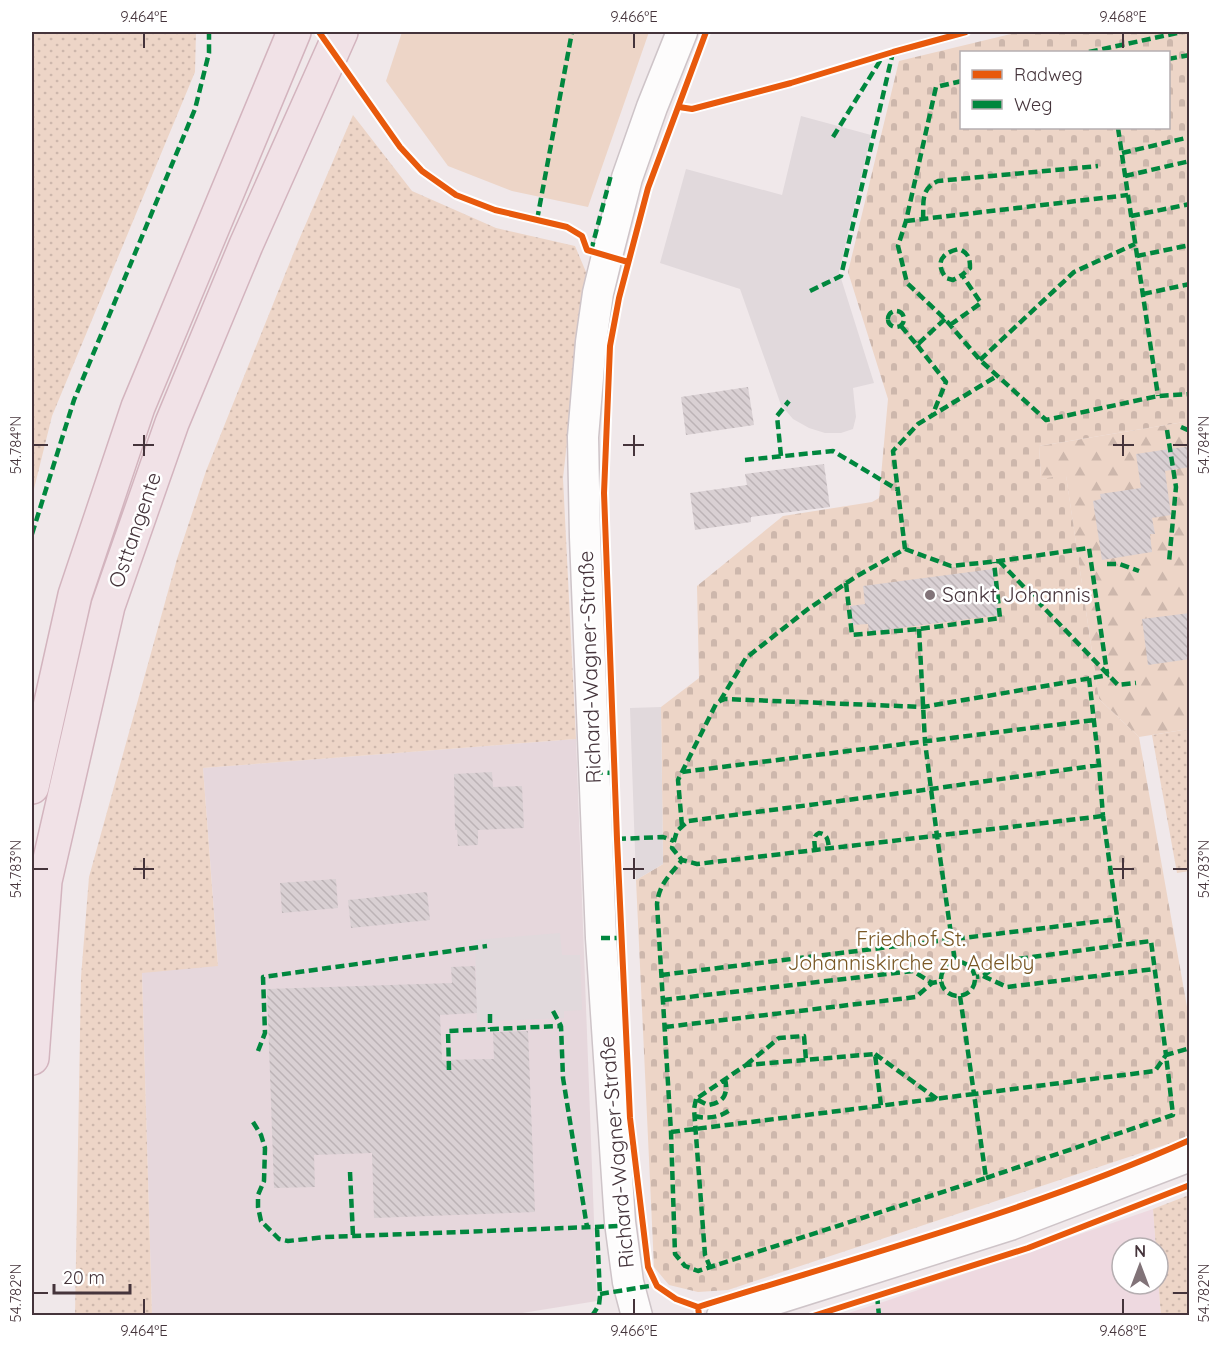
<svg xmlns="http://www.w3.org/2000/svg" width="1221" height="1347" font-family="Quicksand,sans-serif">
<defs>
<pattern id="grass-dots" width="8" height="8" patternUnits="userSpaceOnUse" patternTransform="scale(1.5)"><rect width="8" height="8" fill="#edd5c7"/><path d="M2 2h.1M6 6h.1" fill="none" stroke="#cdb7ac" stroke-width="1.8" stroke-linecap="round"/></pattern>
<pattern id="forest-firs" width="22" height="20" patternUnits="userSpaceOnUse" patternTransform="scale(1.5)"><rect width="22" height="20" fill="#edd5c7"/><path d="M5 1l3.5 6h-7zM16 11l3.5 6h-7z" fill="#cdb7ac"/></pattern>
<pattern id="cemetery-stones" width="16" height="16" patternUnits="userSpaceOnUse" patternTransform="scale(1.5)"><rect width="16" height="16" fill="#edd5c7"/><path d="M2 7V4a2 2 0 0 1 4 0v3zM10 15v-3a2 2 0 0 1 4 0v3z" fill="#cdb7ac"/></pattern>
<pattern id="building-back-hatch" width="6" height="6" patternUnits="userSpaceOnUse" patternTransform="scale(1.5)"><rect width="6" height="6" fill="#d9d0d3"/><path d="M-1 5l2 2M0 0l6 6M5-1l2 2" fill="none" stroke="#bcb3b6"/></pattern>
</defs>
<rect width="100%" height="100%" fill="#f0e8ea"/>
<path fill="#e6d7dc" d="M576 739 597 1301 504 1316 152 1315 142 972 218 965 203 768Z"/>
<path fill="#eed9e0" d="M1153 1209 1156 1248H1122V1284H1158V1280L1161 1315 839 1316 886 1301Z"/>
<path fill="url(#grass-dots)" d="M32 32H196L195 72 52 416 32 497Z
M353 115 412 191 496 228 575 246 586 272 563 478 576 739 203 768 218 966 142 973 152 1315 75 1316 81 977 89 877 177 559 206 471 298 242Z
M1189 729V871L1177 873 1152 735Z
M1189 1195V1315H1161L1158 1280V1248H1156L1153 1209Z"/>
<path fill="url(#forest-firs)" d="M1184 422H1189V729L1139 737 1099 699 1066 476 1041 479 1039 446Z"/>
<path fill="url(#cemetery-stones)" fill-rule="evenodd" d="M1019 32H1189V422H1184L1039 446 1041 479 1066 475 1099 699 1139 737 1189 1018V1137L728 1290 698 1292 669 1285 654 1267 636 880 663 864 661 707 699 678 697 586 783 516 872 502 879 498 888 399 848 272 899 61ZM962 52H1168V128H962Z"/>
<path fill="#edd5c7" d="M402 32H649L588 207 512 191 448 166 386 81Z"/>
<path fill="#e1d9dc" d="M801 116 871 135 839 272 874 383 853 388 856 417 853 429 841 433H825L809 428 793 419 781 405 740 289 660 263 686 169 782 195Z
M661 707 663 864 636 880 630 708Z
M560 933 562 955H580L582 1010 564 1011V1018L477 1022 475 940Z"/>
<path fill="url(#building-back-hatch)" d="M748 387 754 425 686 435 681 397Z
M1190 446V467L1165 471 1171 515 1152 518 1155 534H1150L1152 552 1102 560 1093 501 1101 499 1100 494 1141 488 1136 454Z
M824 464 830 507 751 517V522L695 530 690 493 747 485 745 474Z
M993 569 999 615 869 632 868 624 852 625 850 606 865 604 863 586Z
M1190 613V659L1148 665 1142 619Z
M492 772 493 787 522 786 524 828 478 830V845L458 846 457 830H455L454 774Z
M336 879 338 908 282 913 280 883Z
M427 892 430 920 351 928 348 900Z
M475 966 477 1013 440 1015 442 1060 494 1059 493 1032 528 1031 535 1212 374 1218 372 1153 314 1155 315 1187 274 1188 267 989 452 983 451 967Z"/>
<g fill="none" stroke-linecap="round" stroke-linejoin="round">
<defs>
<path id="minor" d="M637 1316 628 1282 620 1222 601 938 585 537 583 437 591 342 598 293 607 256 627 178 652 107 682 32
M722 1316 1010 1225 1190 1156"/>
<path id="major" d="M32 787 75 595 138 407 294 32
M32 1058 45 881 108 606 172 423 246 245 341 32"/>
</defs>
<use href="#minor" stroke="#cec4c8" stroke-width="33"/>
<use href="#major" stroke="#d3b4be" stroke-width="36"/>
<use href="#minor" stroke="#fdfcfc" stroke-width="30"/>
<use href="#major" stroke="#f1e2e7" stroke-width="33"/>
<path stroke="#00873e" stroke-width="4.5" stroke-dasharray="9 4.5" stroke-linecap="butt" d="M1089 52 1182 32
M1168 59 1190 55
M962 81 936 87 906 221 898 246 907 283 945 319 980 360 1046 420 1158 396 1190 394
M1118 128 1158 396
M833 137 883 56
M1122 153 1190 137
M1125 176 1190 161
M1131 216 1190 204
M923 219C924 202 920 189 938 181L1098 166
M537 220 572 32
M906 221 1128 195
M591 251 611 175
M1137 256 1190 245
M810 291 841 276 893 52
M1143 294 1190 284
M888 319a8 8 0 1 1 16 0a8 8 0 1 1-16 0Z
M950 325 981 303 962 275 970 268C970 257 968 253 959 249 941 253 935 263 946 278L953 280 962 275
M901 326 917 345 945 319
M917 345 946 382 932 416
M980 360 1074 272 1135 244
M1181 427 1190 431
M1167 430 1176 487 1169 562
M781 456 777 416 789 401
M745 460 833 451 898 490
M32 534 74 400 195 109 209 53V32
M905 549 951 566 999 561 1089 548 1107 673
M999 561 1118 685 1136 683
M1107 564H1119L1139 571
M846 583 852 635 919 629 1000 618 994 562
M919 629 925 742 937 836 955 962
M1089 678 1099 765 1103 816 1121 945
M720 701 746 658 808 609 857 576 905 549 893 451 918 424 997 376
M1099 765 931 789 688 821 677 831 672 848 682 860 697 864 1103 816
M594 772 615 773
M682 772 1094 720
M682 826 678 780 716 704 720 701 725 699 923 707 1109 675
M617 839 663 837 674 841
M815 850C815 843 812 836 819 833 828 834 828 841 829 849
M601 938H622
M941 979a17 17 0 1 1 34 0a17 17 0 1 1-34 0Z
M661 975 1118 919
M983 976 1007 987 1154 969
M960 996 974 1094 1155 1071 1166 1055 1151 941 1003 961 983 976 976 977
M663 1000 913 971 932 983
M553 1011 561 1026
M490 1014V1029
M665 1027 916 997 932 983 942 981
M258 1051 265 1033 263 977 487 946
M875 1054 937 1099
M746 1065 779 1038 804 1036 806 1060
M449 1070 448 1031 561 1026 563 1078 587 1227
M725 1078C728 1094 725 1102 708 1105L696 1099 746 1065 875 1054 881 1106
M696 1099 694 1109 705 1255 710 1267
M694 1116C707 1119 720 1118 731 1109
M253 1122 261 1135 265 1148 264 1181 258 1195V1207L261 1221 279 1239 288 1241 325 1237 620 1226
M671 1132 974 1094 986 1178 698 1271 685 1266 675 1254 671 1132 657 904C659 884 670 875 682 860
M350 1172 353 1236
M986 1178 1173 1115 1166 1055 1190 1048
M600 1294 656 1285
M877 1295 879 1316
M592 1316 599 1305 600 1296 597 1227"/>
<defs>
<path id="cycleway" d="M319 32 400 147 422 171 456 195 495 210 567 227 582 236 587 250 628 262
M679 107 692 109 791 83 893 52 966 32
M698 1307 676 1299 657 1286 648 1267 630 1118 617 839 604 493 610 346 619 298 648 188 706 32
M699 1315 698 1307C861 1256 1033 1210 1190 1140
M813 1316 1028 1248 1190 1185"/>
</defs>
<use href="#cycleway" stroke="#fff" stroke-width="10"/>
<use href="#cycleway" stroke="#e8590c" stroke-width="6"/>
</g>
<path fill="none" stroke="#45343b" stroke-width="2" d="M144 33V48M634 33V48M1123 33V48M144 435V456M634 435V456M1123 435V456M33 445H48M133 445H154M623 445H644M1113 445H1134M1173 445H1188M144 858V879M634 858V879M1123 858V879M33 869H48M133 869H154M623 869H644M1113 869H1134M1173 869H1188M33 1293H48M1173 1293H1188M144 1299V1314M634 1299V1314M1123 1299V1314"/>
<circle fill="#817378" stroke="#fff" stroke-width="2" cx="930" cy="595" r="6"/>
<g text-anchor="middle" stroke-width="5" stroke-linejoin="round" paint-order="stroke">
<g font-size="21" fill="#45343b" stroke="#fff">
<text transform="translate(135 530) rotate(-71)" y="7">Osttangente</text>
<text transform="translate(590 667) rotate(-92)" y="7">Richard-Wagner-Straße</text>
<text transform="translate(617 1152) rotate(-95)" y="7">Richard-Wagner-Straße</text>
</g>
<g font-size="21" fill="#45343b" stroke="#fff" text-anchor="start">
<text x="942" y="602">Sankt Johannis</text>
</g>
<g font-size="21" fill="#795724" stroke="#fff">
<text x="911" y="946">Friedhof St.<tspan x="911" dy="24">Johanniskirche zu Adelby</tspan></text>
</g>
</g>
<rect width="1221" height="1347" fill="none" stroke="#ffffff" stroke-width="66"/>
<rect x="960" y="51" width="210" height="78" fill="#ffffff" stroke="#b5aeb1" stroke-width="1.5"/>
<rect x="972" y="70" width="30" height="9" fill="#e8590c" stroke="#b5aeb1" stroke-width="1.5"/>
<text x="1014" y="81" font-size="18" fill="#45343b">Radweg</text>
<rect x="972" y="100" width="30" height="9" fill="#00873e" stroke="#b5aeb1" stroke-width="1.5"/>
<text x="1014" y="111" font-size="18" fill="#45343b">Weg</text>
<g transform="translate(1140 1266)"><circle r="28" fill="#ffffff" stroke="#b5aeb1" stroke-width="1.5"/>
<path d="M0-4.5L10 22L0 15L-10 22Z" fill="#817378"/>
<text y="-9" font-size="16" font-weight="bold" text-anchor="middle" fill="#45343b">N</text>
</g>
<path d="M54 1284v9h76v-9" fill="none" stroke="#45343b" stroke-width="3"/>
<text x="63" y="1284" font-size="18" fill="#45343b" stroke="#ffffff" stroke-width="4.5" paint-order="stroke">20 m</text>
<rect x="33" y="33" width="1155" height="1281" fill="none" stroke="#45343b" stroke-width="2"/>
<g font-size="15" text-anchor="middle" fill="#45343b">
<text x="144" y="22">9.464°E</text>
<text x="634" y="22">9.466°E</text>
<text x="1123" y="22">9.468°E</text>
<text transform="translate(16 445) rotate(-90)" y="5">54.784°N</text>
<text transform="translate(1204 445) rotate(-90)" y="5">54.784°N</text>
<text transform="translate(16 869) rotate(-90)" y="5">54.783°N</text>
<text transform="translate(1204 869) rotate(-90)" y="5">54.783°N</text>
<text transform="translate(16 1293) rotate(-90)" y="5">54.782°N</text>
<text transform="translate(1204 1293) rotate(-90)" y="5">54.782°N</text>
<text x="144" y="1336">9.464°E</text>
<text x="634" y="1336">9.466°E</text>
<text x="1123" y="1336">9.468°E</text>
</g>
</svg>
